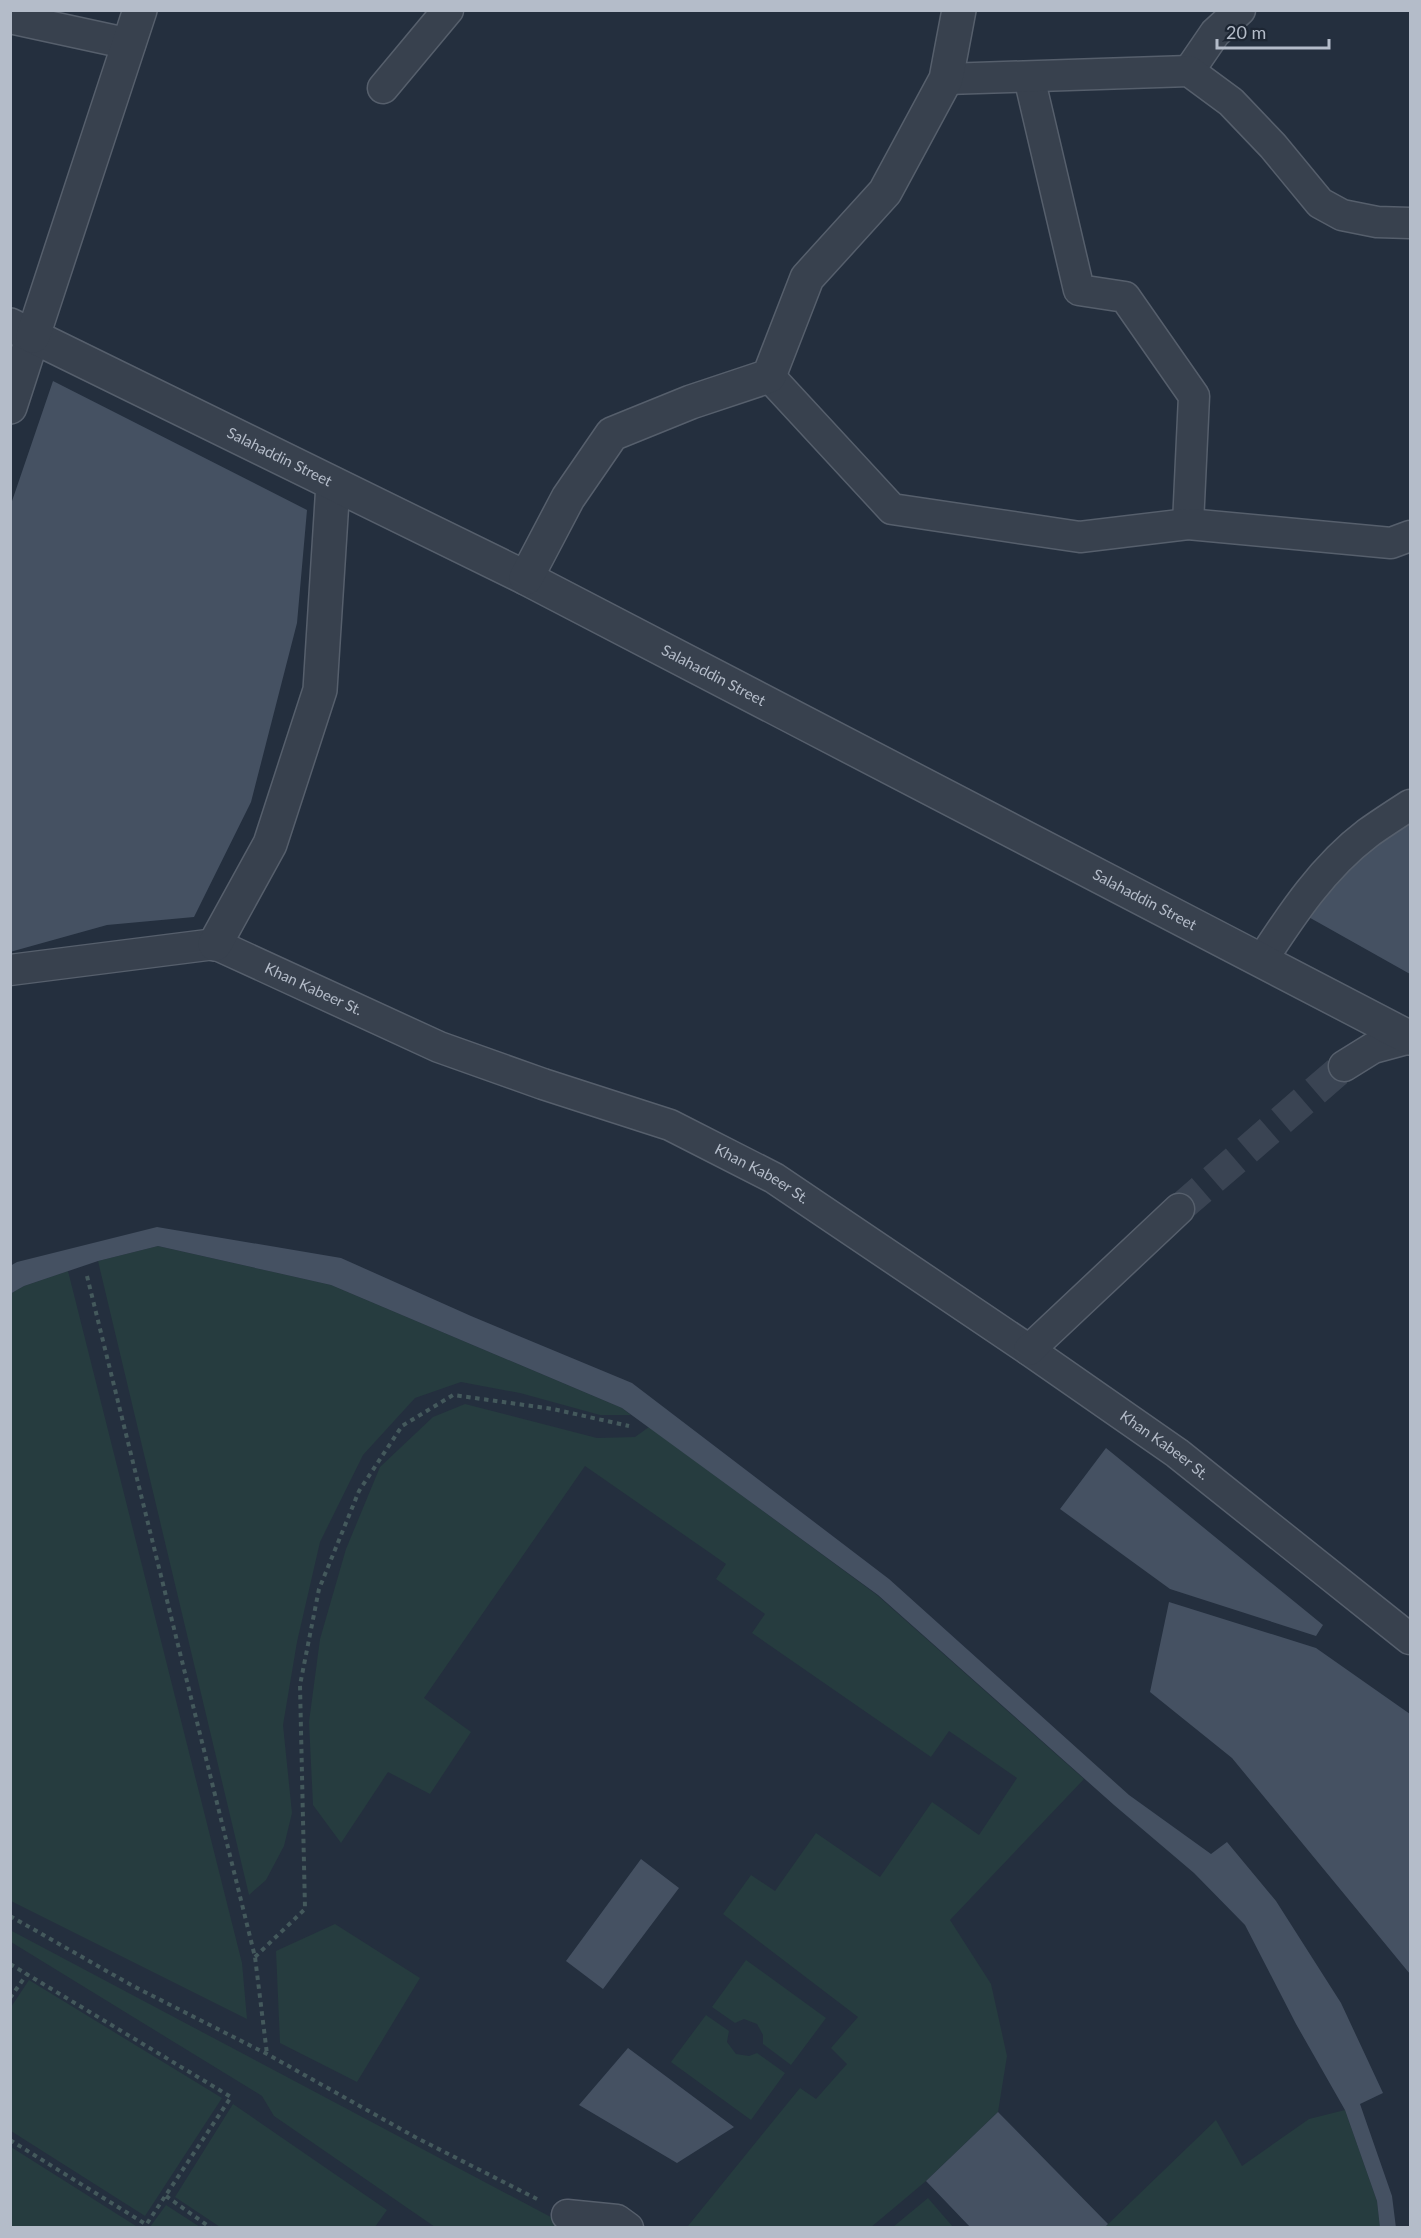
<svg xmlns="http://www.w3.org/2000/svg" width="1421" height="2238" font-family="Lato,sans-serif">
<rect width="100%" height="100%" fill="#242f3e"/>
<path fill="#263c3f" d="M158 1246 331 1285 622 1408 631 1415H600L520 1393 461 1382 415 1398 363 1455 320 1542 297 1642 283 1725 292 1813 284 1846 266 1880 249 1895 98 1261Z
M68 1271 242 1963 247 2019 11 1901 10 1294 24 1286Z
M465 1404 597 1438 635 1437 649 1427 877 1595 1084 1779 950 1920 991 1984 1007 2056 998 2112 926 2181 870 2228 688 2226 800 2088 816 2099 847 2064 831 2048 858 2017 723 1914 751 1875 775 1891 816 1833 880 1877 932 1802 979 1835 1017 1778 949 1731 931 1757 752 1633 765 1614 716 1579 726 1564 585 1466 424 1698 471 1732 430 1794 388 1772 341 1843 313 1805 309 1722 320 1639 346 1549 380 1467 433 1417Z
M335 1924 420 1978 357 2082 280 2043 276 1951Z
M10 1930 562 2223 584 2227H435L274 2116 262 2096 11 1942Z
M746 1960 826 2018 791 2065 763 2044V2035L757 2024 744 2019 735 2023 712 2007Z
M29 1980 222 2098 145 2216 11 2131V2007Z
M706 2015 729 2031 727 2042 736 2054 749 2056 757 2053 785 2073 751 2120 671 2062Z
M233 2104 387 2210 375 2227H220L175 2197Z
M1345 2110 1377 2201 1380 2227 1104 2228 1216 2120 1242 2166 1309 2119Z
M10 2147H11L136 2226 135 2228 11 2227Z
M928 2198 953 2227H893Z
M166 2205 200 2227H150Z"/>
<path fill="#455162" d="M53 381 307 510 297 623 251 802 194 917 107 925 10 952V507Z
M1410 813V974L1305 915 1315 897Z
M157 1227 341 1258 471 1316 632 1383 889 1579 1129 1795 1211 1854 1227 1842 1276 1901 1341 2003 1383 2093 1360 2104 1392 2196 1396 2228H1380L1377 2201 1345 2110 1296 2024 1245 1925 1194 1873 1114 1805 878 1595 622 1408 331 1285 158 1246 98 1261 24 1286 10 1294V1266L17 1262Z
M1106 1448 1323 1625 1316 1636 1170 1589 1060 1509Z
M1169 1602 1316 1648 1410 1714V1974L1232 1758 1150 1692Z
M641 1859 679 1888 603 1989 566 1961Z
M628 2048 734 2127 677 2163 579 2105Z
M998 2112 1108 2224 1104 2228H971L926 2181Z"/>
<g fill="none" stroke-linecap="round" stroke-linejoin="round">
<path stroke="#3a4453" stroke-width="30" stroke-dasharray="30 15" stroke-linecap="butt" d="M1179 1209 1344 1066"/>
<defs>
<g id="pedestrian">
<path d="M10 18 130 44"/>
<path d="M1189 71 1215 33 1240 10"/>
<path d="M1029 77 1079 290 1125 297 1194 396 1188 524"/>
<path d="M946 79 1189 71 1231 102 1273 146 1320 203 1342 215 1377 222 1410 223"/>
<path d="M383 88 448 10"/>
<path d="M769 376 892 509 1080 537 1188 524 1391 543 1410 536"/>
<path d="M1262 960C1292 914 1323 867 1368 833 1382 823 1396 814 1410 805"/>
<path id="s1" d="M10 970 215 944 439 1047 543 1084 670 1125 774 1178 1029 1350 1177 1453 1410 1639"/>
<path d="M1344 1066 1373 1048 1410 1038"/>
<path d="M1029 1350 1179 1209"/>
<path d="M567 2215 617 2220 628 2228"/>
</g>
<path id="minor" d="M10 407 33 336
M215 944 270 844 320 690 333 484"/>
<g id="tertiary">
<path id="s2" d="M10 325 526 578 1410 1038"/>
<path d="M33 336 140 10"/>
<path d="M526 578 568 498 612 434 691 402 769 376 807 278 885 192 946 79 959 10"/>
</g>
</defs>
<use href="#pedestrian" stroke="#565f6c" stroke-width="33"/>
<use href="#minor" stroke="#565f6c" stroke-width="36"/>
<use href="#tertiary" stroke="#565f6c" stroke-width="36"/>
<path stroke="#44595c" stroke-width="4" stroke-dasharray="4.5 4.5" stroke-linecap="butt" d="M87 1276 255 1957 267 2054
M10 1916 133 1986 267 2054 415 2137 537 2199
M255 1957 305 1909 300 1685 319 1589 359 1491 402 1426 453 1395 553 1409 629 1426
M10 1964 231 2097 144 2228
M10 1998 27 1974
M10 2140 147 2225
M166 2196 211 2228"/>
<use href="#pedestrian" stroke="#38414e" stroke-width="30"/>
<use href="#minor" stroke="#38414e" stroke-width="33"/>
<use href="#tertiary" stroke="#38414e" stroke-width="33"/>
</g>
<g text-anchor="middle" stroke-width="4.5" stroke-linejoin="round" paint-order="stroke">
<g font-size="15" fill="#b4bcc9" stroke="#1d2633">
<text dy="5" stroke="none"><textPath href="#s2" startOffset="300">Salahaddin Street</textPath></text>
<text dy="5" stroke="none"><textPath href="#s2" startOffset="786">Salahaddin Street</textPath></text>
<text dy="5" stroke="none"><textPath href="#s2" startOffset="1272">Salahaddin Street</textPath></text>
<text dy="5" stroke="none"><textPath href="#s1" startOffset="315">Khan Kabeer St.</textPath></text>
<text dy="5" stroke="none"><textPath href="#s1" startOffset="801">Khan Kabeer St.</textPath></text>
<text dy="5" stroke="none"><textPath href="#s1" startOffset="1287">Khan Kabeer St.</textPath></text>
</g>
</g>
<rect width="1421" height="2238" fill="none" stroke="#b4bcc9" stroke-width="24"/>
<path d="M1217 39v9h112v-9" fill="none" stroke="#b4bcc9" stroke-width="3"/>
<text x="1226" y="39" font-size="18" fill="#b4bcc9" stroke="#1d2633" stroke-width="4.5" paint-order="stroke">20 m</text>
</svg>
